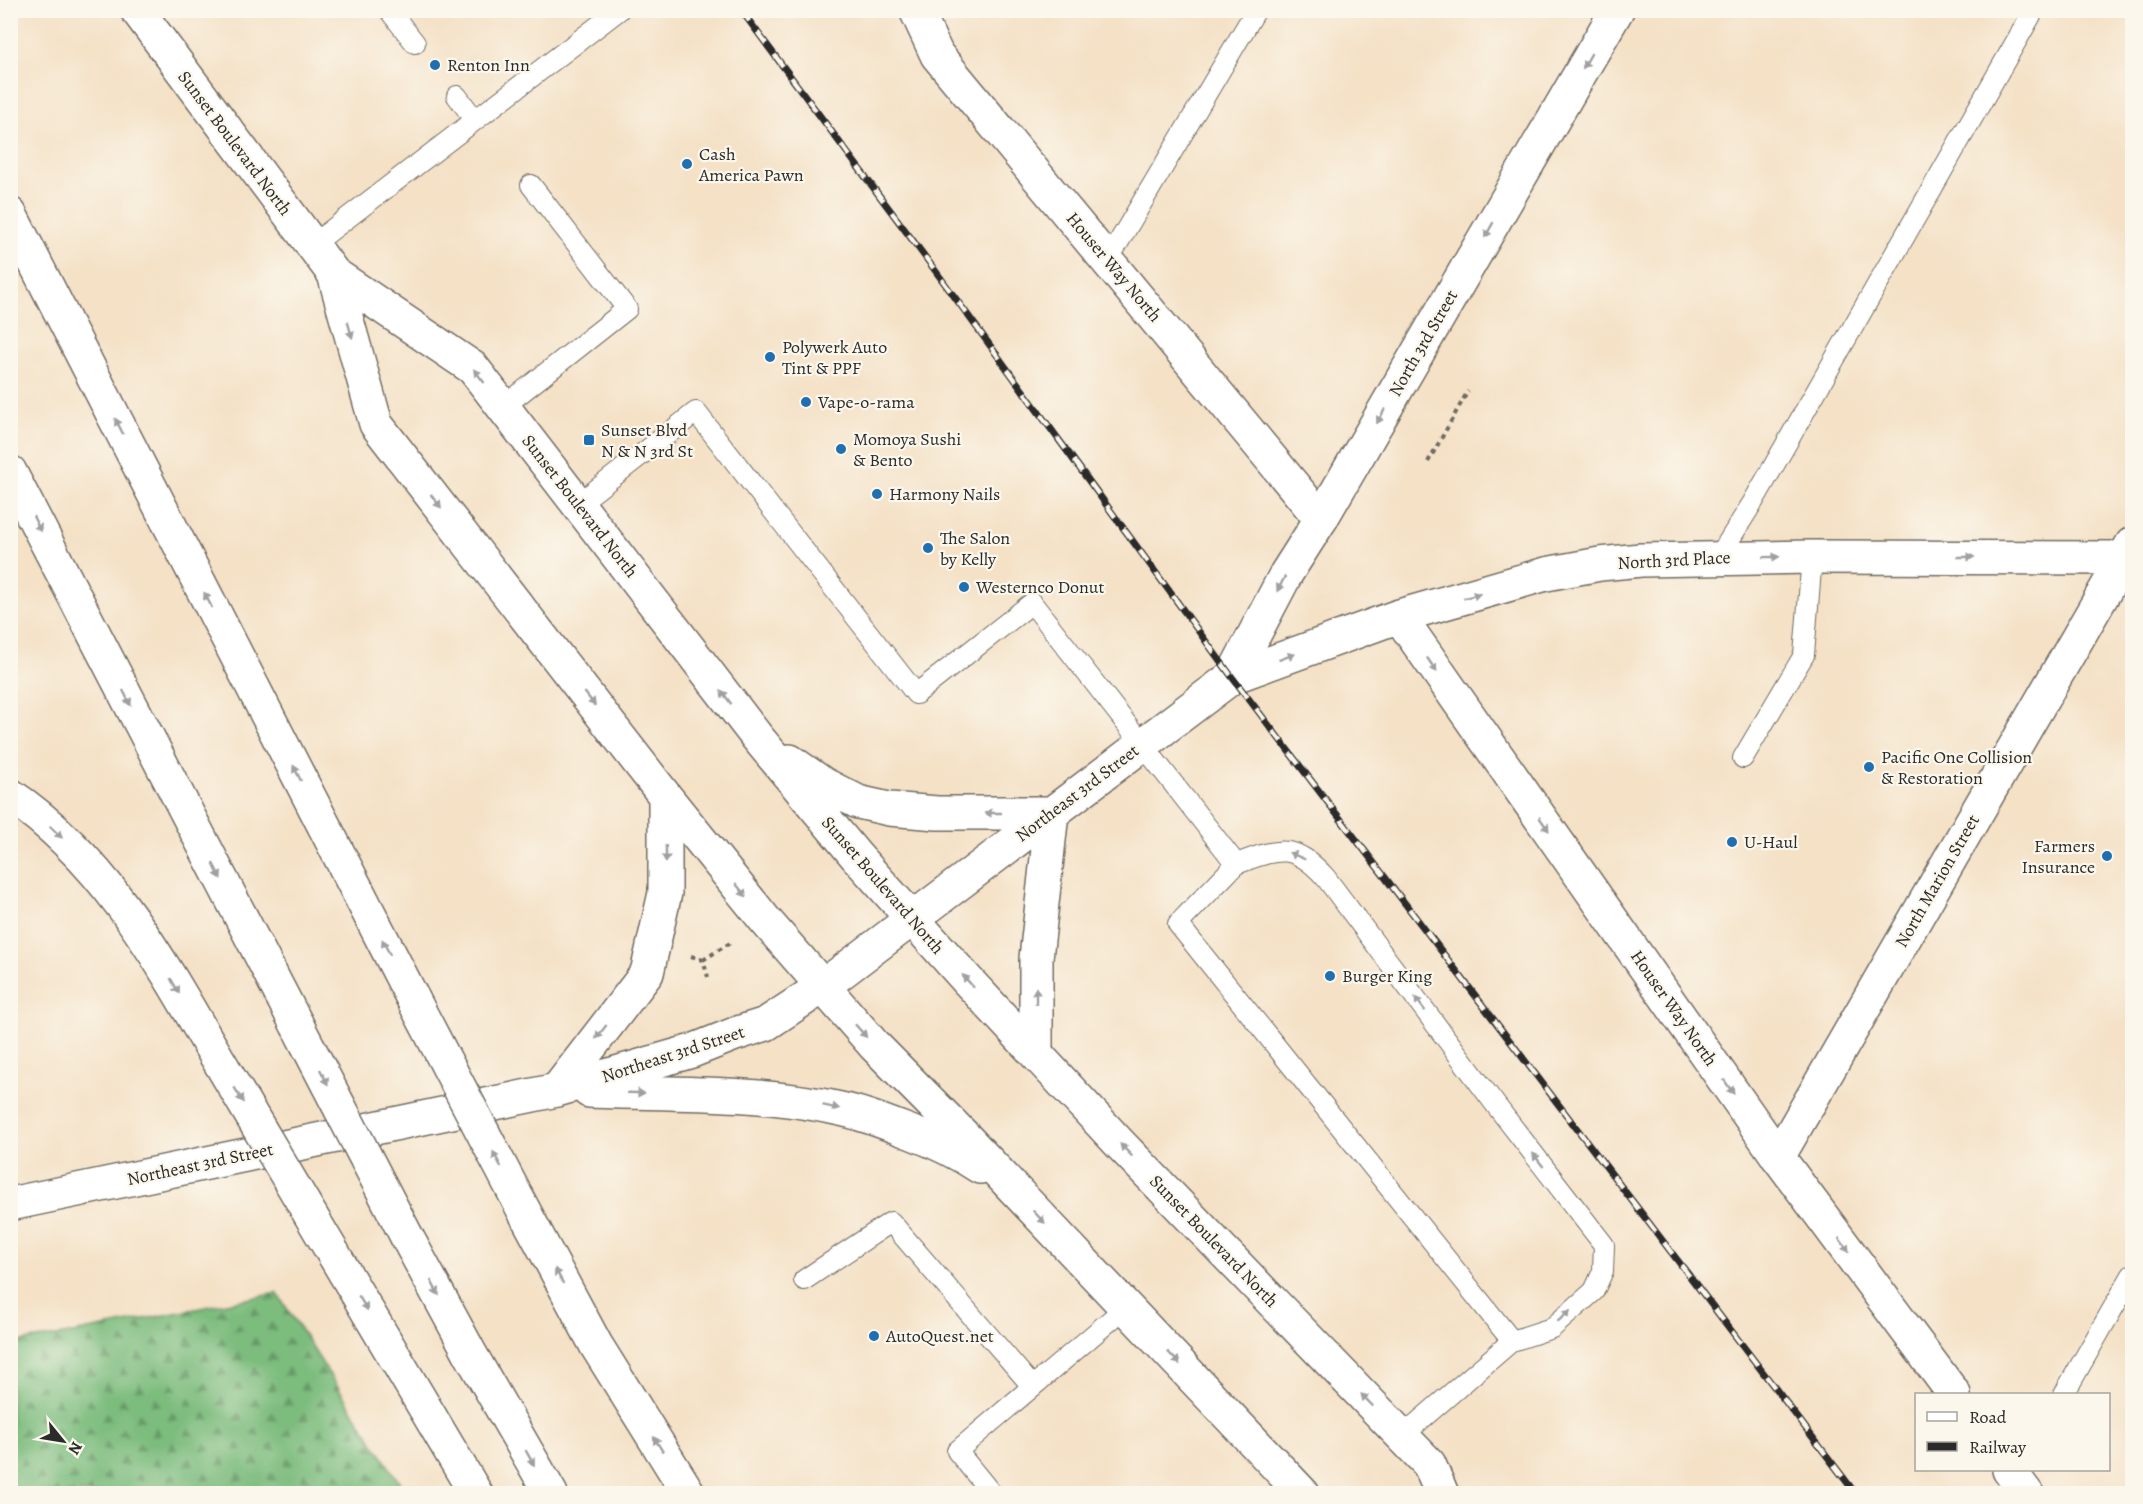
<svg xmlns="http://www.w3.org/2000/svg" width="2143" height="1504" font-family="Alegreya,serif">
<defs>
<pattern id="forest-firs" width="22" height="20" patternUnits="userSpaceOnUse" patternTransform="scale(1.5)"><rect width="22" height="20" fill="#7cbc7d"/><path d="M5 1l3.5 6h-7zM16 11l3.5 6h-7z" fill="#669967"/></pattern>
</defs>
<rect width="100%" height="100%" fill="#fbf7ec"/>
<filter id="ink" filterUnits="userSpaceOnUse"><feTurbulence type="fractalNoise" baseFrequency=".0167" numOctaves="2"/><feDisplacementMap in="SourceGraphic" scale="12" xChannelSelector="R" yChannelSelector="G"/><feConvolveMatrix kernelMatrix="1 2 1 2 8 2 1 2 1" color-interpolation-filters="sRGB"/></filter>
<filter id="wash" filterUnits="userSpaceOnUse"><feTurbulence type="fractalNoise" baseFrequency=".008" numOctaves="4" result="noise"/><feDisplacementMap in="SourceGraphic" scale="24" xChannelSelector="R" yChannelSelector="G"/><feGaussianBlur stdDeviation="1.35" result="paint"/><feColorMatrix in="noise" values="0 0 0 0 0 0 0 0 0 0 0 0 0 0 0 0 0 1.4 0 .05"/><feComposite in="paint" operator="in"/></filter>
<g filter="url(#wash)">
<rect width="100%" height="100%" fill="#f4e1c6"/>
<path fill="url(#forest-firs)" stroke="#547454" stroke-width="1.5" d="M277 1293 406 1493H11V1343L63 1335Z"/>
</g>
<g filter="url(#ink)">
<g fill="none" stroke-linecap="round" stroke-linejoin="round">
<defs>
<path id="lane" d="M389 10 415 43
M457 96 475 120
M312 245 619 10
M1108 260 1256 10
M503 407 627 309 531 185
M578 504 696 412 916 694 1032 603 1236 864 1178 924 1512 1341 1402 1436
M1718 558 1753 502 2034 10
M1743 758 1804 655 1812 557
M1236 864C1278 849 1293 841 1326 878L1498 1108 1604 1245 1603 1271 1594 1291 1552 1328 1512 1341
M804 1280 891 1222 1032 1386
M2064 1394 2132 1275
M992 1494 957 1451 1126 1307"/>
<path id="street" d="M916 10 937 55 1321 519
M1778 1157 2132 544"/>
<path id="secondary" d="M137 10 334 274 473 368 757 737 857 857 968 981 1121 1145 1429 1464 1442 1494
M334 274 376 424 665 796 765 920 874 1045 963 1135 1303 1494
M1399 616 1778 1157 1954 1394
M1232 677 1286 574 1321 519 1617 10
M790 761 823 784 858 802 889 809 937 813H1052
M1036 1054V958L1052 813
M557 1090 647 973 665 893V796
M589 1091C669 1094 752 1091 831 1107 859 1112 884 1122 910 1132 934 1141 959 1153 980 1167
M10 1204 557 1090 692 1051 735 1034 766 1024 822 987 1232 677 1399 616 1546 574 1600 564 1641 560 1812 557 2132 558
M2009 1470 2027 1494"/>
<path id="highway" d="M10 214 413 999
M10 472 297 1025
M10 795C101 856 156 952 209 1044
M524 1211 596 1345 689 1494
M407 1237 471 1355 551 1494
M333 1253 476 1494"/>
</defs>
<use href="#lane" stroke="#716b61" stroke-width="22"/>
<use href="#street" stroke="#716b61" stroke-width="36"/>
<use href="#secondary" stroke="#716b61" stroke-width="36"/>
<use href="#highway" stroke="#716b61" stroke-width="36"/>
<path stroke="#716b61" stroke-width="4" stroke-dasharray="4.5 4.5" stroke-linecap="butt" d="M1428 462 1468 391
M691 956 703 960 708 977
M703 960 730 943"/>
<use href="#lane" stroke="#fff" stroke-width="20"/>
<use href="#street" stroke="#fff" stroke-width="33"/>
<use href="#secondary" stroke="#fff" stroke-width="33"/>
<use href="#highway" stroke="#fff" stroke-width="33"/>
<defs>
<path id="rail" d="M741 10 940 277 1232 677 1856 1494"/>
</defs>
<use href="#rail" stroke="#2b2b2b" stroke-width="7"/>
<use href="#rail" stroke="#fbf7ec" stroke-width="4.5" stroke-dasharray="14" stroke-linecap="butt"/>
<defs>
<path id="highway-bridge" d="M413 999 524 1211
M297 1025 407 1237
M209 1044 333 1253"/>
</defs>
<use href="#highway-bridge" stroke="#716b61" stroke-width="36" stroke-linecap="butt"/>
<use href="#highway-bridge" stroke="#fff" stroke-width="33"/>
</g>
<defs><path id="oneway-solid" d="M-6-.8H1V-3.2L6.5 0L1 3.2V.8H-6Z" transform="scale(1.5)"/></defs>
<g fill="#a0a0a0">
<use href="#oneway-solid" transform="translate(1587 61) rotate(120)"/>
<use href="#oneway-solid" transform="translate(1489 230) rotate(120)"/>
<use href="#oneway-solid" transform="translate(350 330) rotate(74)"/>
<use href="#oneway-solid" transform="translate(479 376) rotate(-128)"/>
<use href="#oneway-solid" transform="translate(1381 416) rotate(120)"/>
<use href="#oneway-solid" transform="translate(119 426) rotate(-117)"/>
<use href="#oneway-solid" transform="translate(436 501) rotate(52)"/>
<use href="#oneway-solid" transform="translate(37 524) rotate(63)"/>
<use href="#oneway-solid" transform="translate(1771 557) rotate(-1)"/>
<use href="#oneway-solid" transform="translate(1966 557)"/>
<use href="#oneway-solid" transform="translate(1281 584) rotate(118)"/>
<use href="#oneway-solid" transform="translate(1472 596) rotate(-16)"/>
<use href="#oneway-solid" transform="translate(208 600) rotate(-117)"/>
<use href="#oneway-solid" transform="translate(1287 657) rotate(-20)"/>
<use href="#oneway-solid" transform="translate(1432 665) rotate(56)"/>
<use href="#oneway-solid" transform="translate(726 697) rotate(-127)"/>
<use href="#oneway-solid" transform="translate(127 698) rotate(63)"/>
<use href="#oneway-solid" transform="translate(590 699) rotate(52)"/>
<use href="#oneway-solid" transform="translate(297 773) rotate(-117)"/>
<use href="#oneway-solid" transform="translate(993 813) rotate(-180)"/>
<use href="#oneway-solid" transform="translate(1544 824) rotate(55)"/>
<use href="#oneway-solid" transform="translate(56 832) rotate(44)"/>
<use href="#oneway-solid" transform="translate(666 854) rotate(89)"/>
<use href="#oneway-solid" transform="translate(1297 856) rotate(-157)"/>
<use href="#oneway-solid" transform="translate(217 871) rotate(63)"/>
<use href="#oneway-solid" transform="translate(741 890) rotate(51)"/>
<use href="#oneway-solid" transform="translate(386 947) rotate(-117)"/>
<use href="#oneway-solid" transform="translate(968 981) rotate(-132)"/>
<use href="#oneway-solid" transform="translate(175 986) rotate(60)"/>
<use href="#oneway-solid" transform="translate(1036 996) rotate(-90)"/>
<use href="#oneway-solid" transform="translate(1420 1004) rotate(-127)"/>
<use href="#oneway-solid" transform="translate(861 1031) rotate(48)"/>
<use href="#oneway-solid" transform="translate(601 1032) rotate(128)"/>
<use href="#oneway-solid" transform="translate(324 1077) rotate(63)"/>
<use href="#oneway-solid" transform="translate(1729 1087) rotate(55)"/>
<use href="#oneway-solid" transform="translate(636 1093) rotate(2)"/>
<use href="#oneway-solid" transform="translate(239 1095) rotate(59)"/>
<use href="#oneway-solid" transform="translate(831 1107) rotate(12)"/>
<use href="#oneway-solid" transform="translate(1126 1150) rotate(-134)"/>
<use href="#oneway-solid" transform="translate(497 1159) rotate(-118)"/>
<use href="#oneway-solid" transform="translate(1538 1160) rotate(-128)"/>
<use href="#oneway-solid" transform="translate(1039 1217) rotate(46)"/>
<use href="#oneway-solid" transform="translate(1844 1245) rotate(54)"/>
<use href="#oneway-solid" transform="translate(559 1276) rotate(-119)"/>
<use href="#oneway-solid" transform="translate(435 1288) rotate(62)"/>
<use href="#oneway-solid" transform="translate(363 1303) rotate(59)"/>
<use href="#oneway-solid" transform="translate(1564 1316) rotate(-41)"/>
<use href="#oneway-solid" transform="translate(1174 1358) rotate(46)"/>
<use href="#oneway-solid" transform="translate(1367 1400) rotate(-134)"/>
<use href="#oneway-solid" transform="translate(658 1444) rotate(-122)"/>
<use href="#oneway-solid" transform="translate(530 1458) rotate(60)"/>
</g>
</g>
<g fill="#1f6fb2" stroke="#fbf7ec" stroke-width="2">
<circle cx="435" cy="65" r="6"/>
<circle cx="687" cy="164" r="6"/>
<circle cx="770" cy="357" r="6"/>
<circle cx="806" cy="402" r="6"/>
<rect x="583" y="434" width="12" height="12" rx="3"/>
<circle cx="841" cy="449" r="6"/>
<circle cx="877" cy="494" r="6"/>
<circle cx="928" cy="548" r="6"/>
<circle cx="964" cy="587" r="6"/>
<circle cx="1869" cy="767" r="6"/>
<circle cx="1732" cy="842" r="6"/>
<circle cx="2107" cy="856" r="6"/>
<circle cx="1330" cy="976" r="6"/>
<circle cx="874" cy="1336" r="6"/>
</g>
<g text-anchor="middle" stroke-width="4.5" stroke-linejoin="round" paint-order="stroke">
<g font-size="18" fill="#2b2b2b" stroke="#fbf7ec" text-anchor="start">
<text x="447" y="71">Renton Inn</text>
<text x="699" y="160">Cash<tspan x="699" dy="21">America Pawn</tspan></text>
<text x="782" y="353">Polywerk Auto<tspan x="782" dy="21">Tint &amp; PPF</tspan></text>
<text x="818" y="408">Vape-o-rama</text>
<text x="601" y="436">Sunset Blvd<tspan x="601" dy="21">N &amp; N 3rd St</tspan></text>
<text x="853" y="445">Momoya Sushi<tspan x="853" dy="21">&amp; Bento</tspan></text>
<text x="889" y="500">Harmony Nails</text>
<text x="940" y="544">The Salon<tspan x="940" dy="21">by Kelly</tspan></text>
<text x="976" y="593">Westernco Donut</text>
<text x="1881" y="763">Pacific One Collision<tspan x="1881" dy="21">&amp; Restoration</tspan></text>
<text x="1744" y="848">U-Haul</text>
<text x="2095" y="852" text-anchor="end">Farmers<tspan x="2095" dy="21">Insurance</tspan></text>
<text x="1342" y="982">Burger King</text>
<text x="886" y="1342">AutoQuest.net</text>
</g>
<g font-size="18" fill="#2b2b2b" stroke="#fbf7ec">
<text transform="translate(235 143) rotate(53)" y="6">Sunset Boulevard North</text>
<text transform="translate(1114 267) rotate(50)" y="6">Houser Way North</text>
<text transform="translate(1423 343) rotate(-60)" y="6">North 3rd Street</text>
<text transform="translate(580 506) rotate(52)" y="6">Sunset Boulevard North</text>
<text transform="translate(1674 560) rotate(-3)" y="6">North 3rd Place</text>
<text transform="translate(1077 793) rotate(-37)" y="6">Northeast 3rd Street</text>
<text transform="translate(1937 881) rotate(-60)" y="6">North Marion Street</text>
<text transform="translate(883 885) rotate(49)" y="6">Sunset Boulevard North</text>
<text transform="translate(1674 1008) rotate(55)" y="6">Houser Way North</text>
<text transform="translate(673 1054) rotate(-18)" y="6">Northeast 3rd Street</text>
<text transform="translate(200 1164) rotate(-12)" y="6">Northeast 3rd Street</text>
<text transform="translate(1214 1241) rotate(46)" y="6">Sunset Boulevard North</text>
</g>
</g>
<rect width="2143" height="1504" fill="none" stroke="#fbf7ec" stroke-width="36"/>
<rect x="1915" y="1393" width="195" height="78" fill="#fbf7ec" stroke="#a8a59f" stroke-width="1.5"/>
<rect x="1927" y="1412" width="30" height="9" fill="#ffffff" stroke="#a8a59f" stroke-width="1.5"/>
<text x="1969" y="1423" font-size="18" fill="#2b2b2b">Road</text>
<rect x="1927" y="1442" width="30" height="9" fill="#2b2b2b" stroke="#a8a59f" stroke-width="1.5"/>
<text x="1969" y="1453" font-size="18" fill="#2b2b2b">Railway</text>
<g transform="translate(63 1441) rotate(120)" stroke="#fbf7ec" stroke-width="4.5" paint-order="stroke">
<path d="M0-4.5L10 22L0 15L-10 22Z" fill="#2b2b2b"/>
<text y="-9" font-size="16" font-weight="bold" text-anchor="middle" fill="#2b2b2b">N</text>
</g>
</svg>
